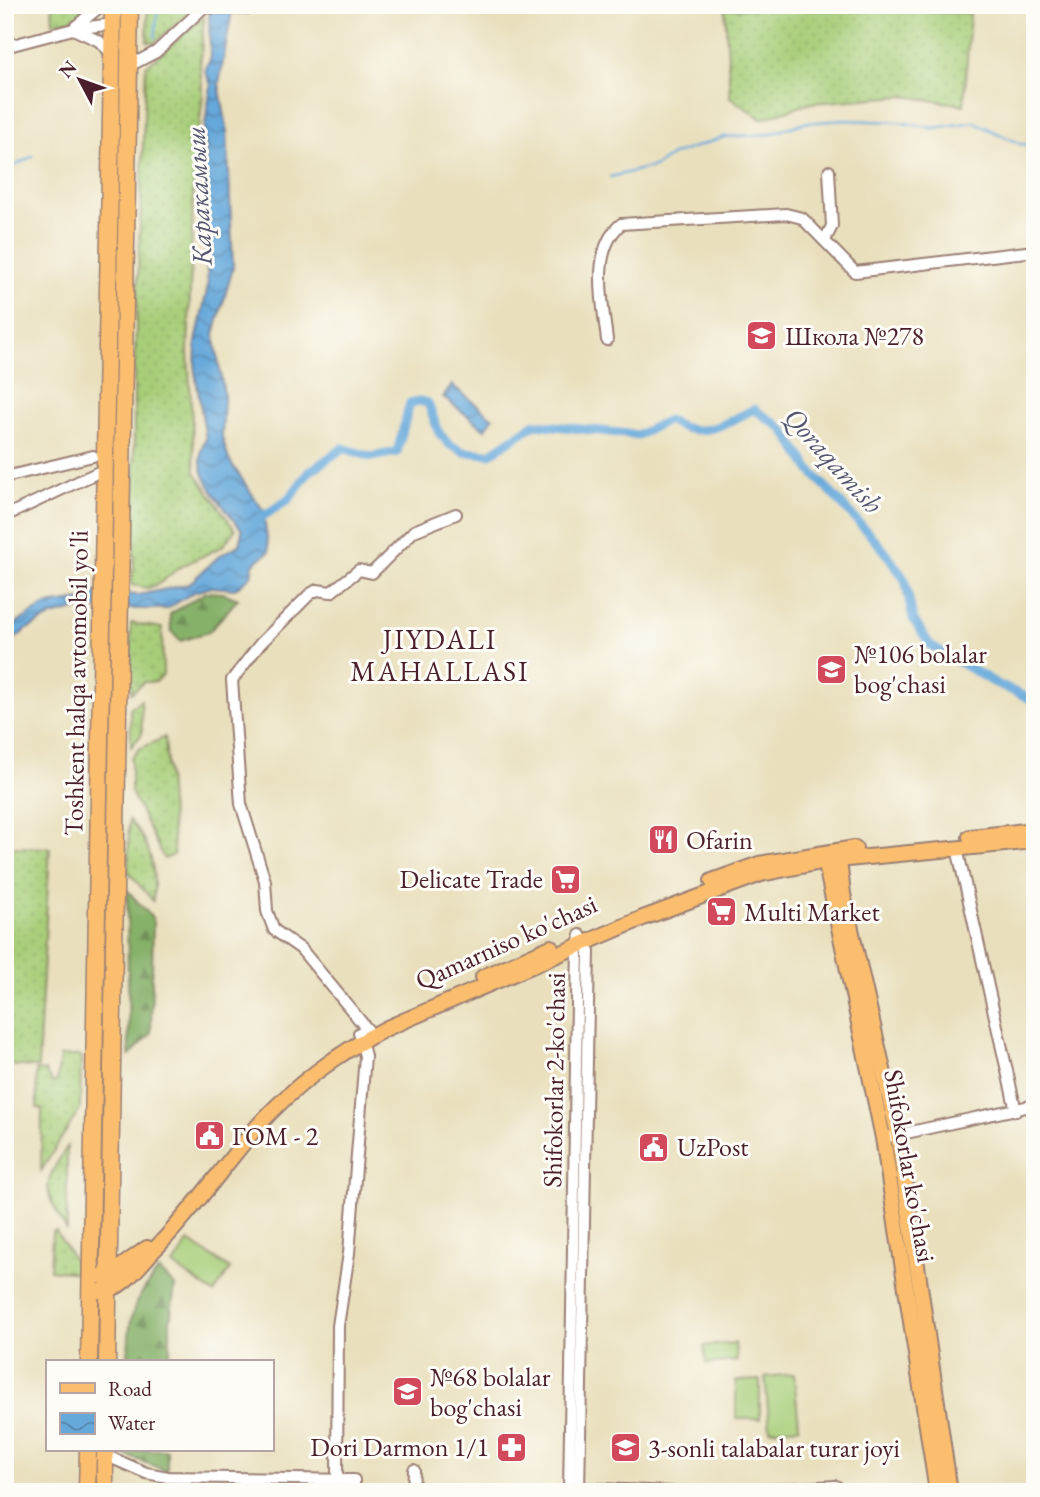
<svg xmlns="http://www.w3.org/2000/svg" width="1040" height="1497" font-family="'EB Garamond',serif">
<defs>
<pattern id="grass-dots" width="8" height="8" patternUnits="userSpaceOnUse" patternTransform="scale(1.75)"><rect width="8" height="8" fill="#a8ce79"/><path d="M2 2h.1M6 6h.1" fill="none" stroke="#92b069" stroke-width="1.8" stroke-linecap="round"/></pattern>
<pattern id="forest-firs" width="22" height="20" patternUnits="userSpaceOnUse" patternTransform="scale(1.75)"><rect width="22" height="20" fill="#86b169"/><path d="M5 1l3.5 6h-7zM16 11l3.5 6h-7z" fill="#708f57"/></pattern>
<pattern id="water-waves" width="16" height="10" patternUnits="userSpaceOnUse" patternTransform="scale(1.75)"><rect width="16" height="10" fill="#65a8da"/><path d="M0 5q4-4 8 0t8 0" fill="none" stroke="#5588b1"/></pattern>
</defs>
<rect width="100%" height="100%" fill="#fdfcf7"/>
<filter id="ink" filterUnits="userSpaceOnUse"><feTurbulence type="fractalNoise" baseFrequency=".0143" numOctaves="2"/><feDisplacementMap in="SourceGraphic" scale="14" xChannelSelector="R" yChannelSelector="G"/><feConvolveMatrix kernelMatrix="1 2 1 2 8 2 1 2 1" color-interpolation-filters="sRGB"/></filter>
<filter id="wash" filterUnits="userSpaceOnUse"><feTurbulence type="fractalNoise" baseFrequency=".00686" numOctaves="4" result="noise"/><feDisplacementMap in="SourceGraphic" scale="28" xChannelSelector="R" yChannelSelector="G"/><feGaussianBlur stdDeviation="1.57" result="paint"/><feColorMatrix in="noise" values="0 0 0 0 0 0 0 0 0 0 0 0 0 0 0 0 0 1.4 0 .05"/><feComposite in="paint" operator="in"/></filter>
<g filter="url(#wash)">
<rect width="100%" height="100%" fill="#e9dfbc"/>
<path fill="url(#grass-dots)" stroke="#797652" stroke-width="2" d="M52 5H92L78 18 53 23Z
M148 5H198L154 43 147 41Z
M725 8 970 13 964 105 903 96 811 103 761 119 730 97Z
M204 17 200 67 203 94 194 173 188 352 195 472 235 530 223 546 178 568 162 582 148 588 131 585 134 565V383L146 66Z
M119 40H124L121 211 115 210Z
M114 238 120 239 115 564H109Z
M131 623 162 628 163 675 155 682H144L131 693Z
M108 658H114L110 940 104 939Z
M141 700 142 734 131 747 130 708Z
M165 737 174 855 164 859 131 792V758L139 749Z
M129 820C151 843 157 870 153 901L128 872Z
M5 847 50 848 38 1067 5 1065Z
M103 963H109L104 1265H99Z
M60 1056H81L80 1109 41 1171 42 1109 37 1108 36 1070 45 1071 52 1083 57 1081Z
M67 1147V1231C44 1189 40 1188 67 1147Z
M56 1231 78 1267V1273L50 1270 52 1232Z"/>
<path fill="url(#forest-firs)" stroke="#68684a" stroke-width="2" d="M206 592 223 593 238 599 209 632 180 641 171 631 170 614Z
M127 890 153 919 151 1034 129 1056Z
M159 1270 175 1286 170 1320V1362H128C129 1319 130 1303 159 1270Z
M120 1450H167V1471L120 1453Z"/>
<path fill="#a8ce79" stroke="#797652" stroke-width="2" d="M189 1241 230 1269 214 1293 173 1265Z
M735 1343 737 1361 706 1364 704 1346Z
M794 1374 799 1427 770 1430 765 1377Z
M760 1380V1419H736V1381Z"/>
<path fill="url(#water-waves)" stroke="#586482" stroke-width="2" d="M209 5H233L219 84 227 128 233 268 214 334 224 395 222 437 229 460 263 510 269 552 253 564 251 576 235 589 212 587 194 592 167 609H79L52 616 27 629 5 647V630L46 605 83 600 97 592 139 595 189 584 219 556 240 544 242 530C223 504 187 472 206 439L195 372 196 342 208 285 201 164 207 159 204 132 211 85 205 71 210 60Z
M452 385 493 418 485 429 443 397Z"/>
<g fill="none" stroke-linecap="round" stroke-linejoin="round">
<path stroke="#65a8da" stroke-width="2.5" d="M155 37 158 5
M5 171 33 156
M610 177 656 166 672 155 724 137 770 134 803 123 844 120 898 122 934 128 974 122 1020 144 1035 145"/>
<path stroke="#65a8da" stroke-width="9" d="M257 520 288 500 309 472 343 448 371 457 397 452 410 403 419 401 428 403 439 433 450 445 464 452 490 454 535 424 638 435 668 420C699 441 723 425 754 409L783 429 811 471 884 550 905 580 913 619 930 645 995 683 1035 701"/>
</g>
</g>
<g filter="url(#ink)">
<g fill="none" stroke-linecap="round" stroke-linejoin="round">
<defs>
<path id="minor" d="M75 27 102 5
M75 30 99 41 112 54
M5 47 73 29 113 24
M129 66 156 52 204 7 247 9 248 5
M825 240 832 226 829 171
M607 340C603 304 590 251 621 224L786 214 802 218 855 272 1035 251
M5 477 93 456
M5 516 105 469
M957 848 1016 1111
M372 1035 301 949 274 930 267 911 265 881 241 804 232 680 260 644 310 594 317 590 331 592 359 570 372 573 414 531 456 514
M883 1138 1035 1105
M105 1455 146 1473 168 1477 354 1480V1492
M337 1479 338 1326 349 1253 365 1056 359 1033
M579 1488 672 1492
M413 1492 414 1470
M569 1492 578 942
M579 1492 589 951 580 935
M730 1492 836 1486 841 1492"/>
<path id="major" d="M970 837 1035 830
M834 854 839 860 843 894 898 1135 950 1492
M829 855 826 861 828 875 883 1138 937 1492
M712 881 759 864 855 848
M483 977 551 947
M99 1276H108L147 1248
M99 1291C120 1293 140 1265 153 1251 191 1213 221 1169 256 1128 292 1087 339 1052 387 1028L643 918 761 874 826 861 1035 841"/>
<path id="highway" d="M89 1362 113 5
M107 1362 130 5
M87 1492 88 1450
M105 1492V1450"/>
</defs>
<use href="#minor" stroke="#9a7f74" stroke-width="14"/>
<use href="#major" stroke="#9a7f74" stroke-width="18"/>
<use href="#highway" stroke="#9a7f74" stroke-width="19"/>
<use href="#minor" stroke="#fff" stroke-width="10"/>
<use href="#major" stroke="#fbbe6e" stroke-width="14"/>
<use href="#highway" stroke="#fbbe6e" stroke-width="16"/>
</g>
</g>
<defs>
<symbol id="school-square" viewBox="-11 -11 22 22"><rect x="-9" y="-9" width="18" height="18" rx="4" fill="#d1495b" stroke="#fdfcf7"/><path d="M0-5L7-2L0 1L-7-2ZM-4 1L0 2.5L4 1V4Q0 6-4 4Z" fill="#fff"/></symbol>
<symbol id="restaurant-square" viewBox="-11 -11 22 22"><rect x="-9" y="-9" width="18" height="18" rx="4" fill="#d1495b" stroke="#fdfcf7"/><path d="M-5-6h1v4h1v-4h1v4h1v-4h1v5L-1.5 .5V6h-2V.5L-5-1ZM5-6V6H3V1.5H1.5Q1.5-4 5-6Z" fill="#fff"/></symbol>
<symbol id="supermarket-square" viewBox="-11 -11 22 22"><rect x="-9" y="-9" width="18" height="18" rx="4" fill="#d1495b" stroke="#fdfcf7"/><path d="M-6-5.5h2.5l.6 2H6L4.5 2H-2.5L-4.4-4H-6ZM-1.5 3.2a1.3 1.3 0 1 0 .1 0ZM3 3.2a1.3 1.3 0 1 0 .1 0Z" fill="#fff"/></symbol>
<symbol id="civic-square" viewBox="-11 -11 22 22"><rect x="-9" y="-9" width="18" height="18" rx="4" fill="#d1495b" stroke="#fdfcf7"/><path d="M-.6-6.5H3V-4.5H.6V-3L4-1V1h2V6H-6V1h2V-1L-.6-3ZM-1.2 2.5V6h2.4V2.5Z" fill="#fff"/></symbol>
<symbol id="pharmacy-square" viewBox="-11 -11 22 22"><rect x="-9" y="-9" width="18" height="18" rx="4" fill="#d1495b" stroke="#fdfcf7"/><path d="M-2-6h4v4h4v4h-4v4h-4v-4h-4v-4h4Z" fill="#fff"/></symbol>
<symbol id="university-square" viewBox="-11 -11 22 22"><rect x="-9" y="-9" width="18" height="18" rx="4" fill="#d1495b" stroke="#fdfcf7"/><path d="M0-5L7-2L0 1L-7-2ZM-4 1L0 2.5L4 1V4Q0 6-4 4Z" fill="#fff"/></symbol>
</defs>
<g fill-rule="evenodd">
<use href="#school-square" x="744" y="318" width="35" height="35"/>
<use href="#school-square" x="814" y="652" width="35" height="35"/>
<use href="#restaurant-square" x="646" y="822" width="35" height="35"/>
<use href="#supermarket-square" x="548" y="862" width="35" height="35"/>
<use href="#supermarket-square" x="704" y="894" width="35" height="35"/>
<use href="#civic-square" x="192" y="1118" width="35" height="35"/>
<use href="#civic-square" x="636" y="1130" width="35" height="35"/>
<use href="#school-square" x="390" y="1374" width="35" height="35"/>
<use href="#pharmacy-square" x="494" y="1430" width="35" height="35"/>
<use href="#university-square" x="608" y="1430" width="35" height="35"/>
</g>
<g text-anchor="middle" stroke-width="6" stroke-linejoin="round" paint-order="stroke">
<g font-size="26" fill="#4a1f2b" stroke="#fdfcf7" text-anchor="start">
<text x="785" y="345">Школа №278</text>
<text x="854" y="663">№106 bolalar<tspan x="854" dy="30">bog'chasi</tspan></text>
<text x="686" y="849">Ofarin</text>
<text x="543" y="888" text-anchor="end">Delicate Trade</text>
<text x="744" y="921">Multi Market</text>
<text x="232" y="1145">ГОМ - 2</text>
<text x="677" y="1156">UzPost</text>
<text x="430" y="1386">№68 bolalar<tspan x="430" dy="30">bog'chasi</tspan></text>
<text x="489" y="1456" text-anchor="end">Dori Darmon 1/1</text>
<text x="648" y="1457">3-sonli talabalar turar joyi</text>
</g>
<g font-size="26" fill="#4a1f2b" stroke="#fdfcf7">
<text transform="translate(76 683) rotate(-89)" y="9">Toshkent halqa avtomobil yo'li</text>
<text transform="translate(506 942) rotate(-24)" y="9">Qamarniso ko'chasi</text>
<text transform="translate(554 1080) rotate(-89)" y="9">Shifokorlar 2-ko'chasi</text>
<text transform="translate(910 1166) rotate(80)" y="9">Shifokorlar ko'chasi</text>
</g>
<g font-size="28" font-style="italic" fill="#555671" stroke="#fdfcf7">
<text transform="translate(198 196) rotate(-93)" y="10">Каракамыш</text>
<text transform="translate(834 460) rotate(48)" y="10">Qoraqamish</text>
</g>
<g font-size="28" letter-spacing="2" fill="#4a1f2b" stroke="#fdfcf7">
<text x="440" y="649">JIYDALI<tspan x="440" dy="32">MAHALLASI</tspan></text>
</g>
</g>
<rect width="1040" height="1497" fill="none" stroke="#fdfcf7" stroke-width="28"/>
<rect x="46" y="1360" width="228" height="91" fill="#fdfcf7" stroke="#b5a4a5" stroke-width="2"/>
<rect x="60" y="1383" width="35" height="10" fill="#fbbe6e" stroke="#b5a4a5" stroke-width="2"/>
<text x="108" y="1396" font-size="21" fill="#4a1f2b">Road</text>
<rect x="60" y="1413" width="35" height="21" fill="url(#water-waves)" stroke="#b5a4a5" stroke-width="2"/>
<text x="108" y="1430" font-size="21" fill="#4a1f2b">Water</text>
<g transform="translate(80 80) rotate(311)" stroke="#fdfcf7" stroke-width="5" paint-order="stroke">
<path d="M0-5L12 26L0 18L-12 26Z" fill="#4a1f2b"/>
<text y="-10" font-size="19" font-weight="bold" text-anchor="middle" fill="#4a1f2b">N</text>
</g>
</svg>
